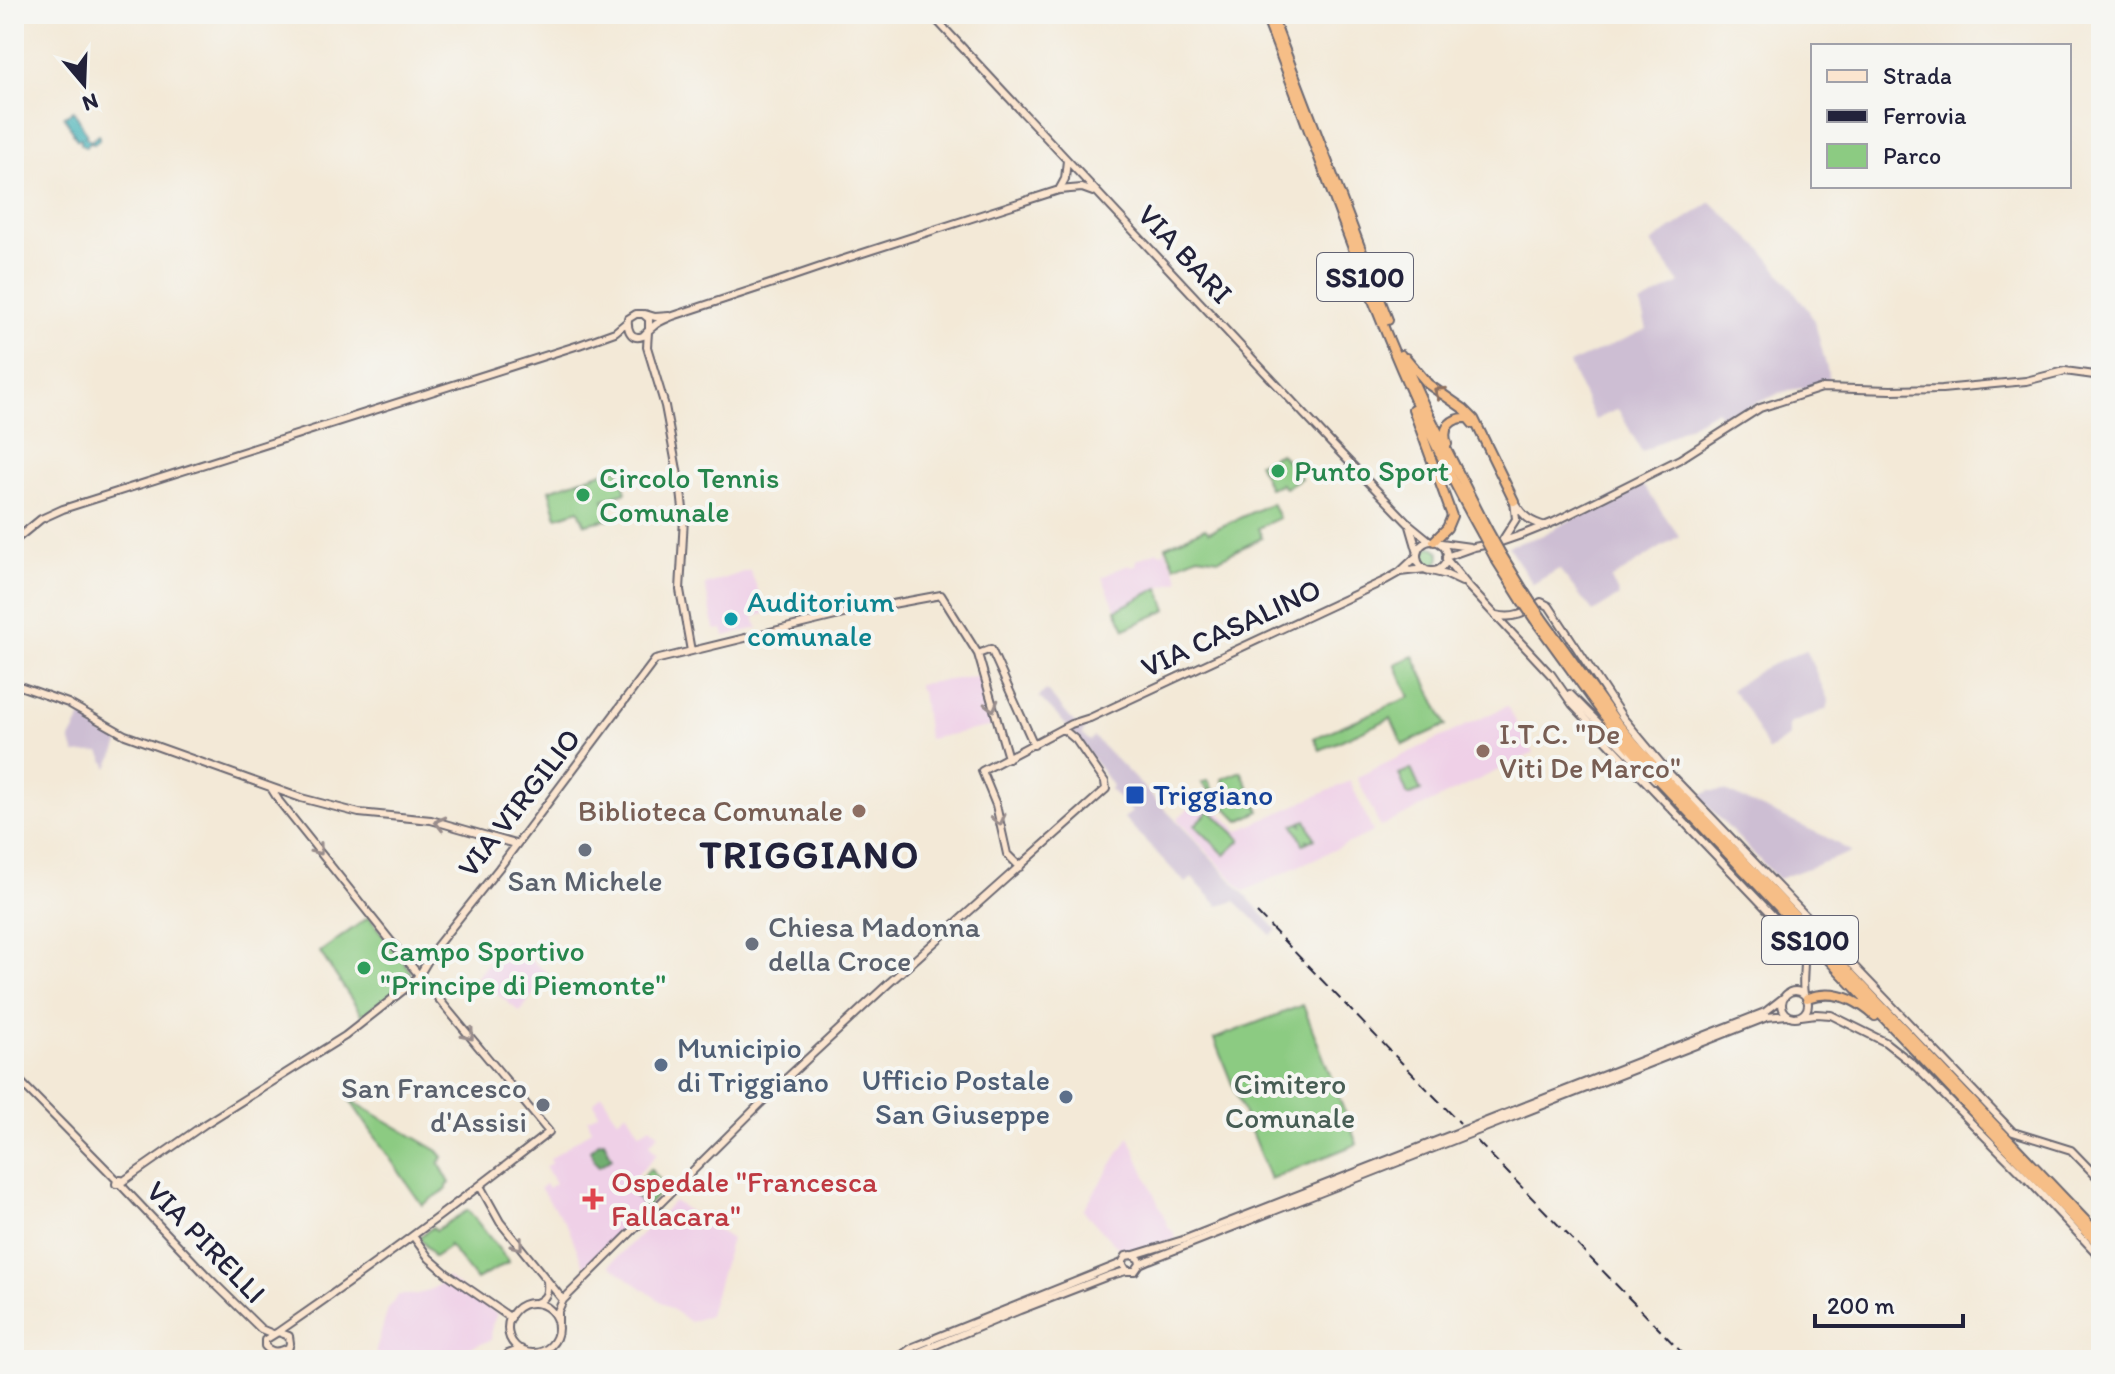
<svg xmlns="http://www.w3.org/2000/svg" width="2115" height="1374" font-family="Itim,sans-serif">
<rect width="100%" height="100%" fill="#f6f6f2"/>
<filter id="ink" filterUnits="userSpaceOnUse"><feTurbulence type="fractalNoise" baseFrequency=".0125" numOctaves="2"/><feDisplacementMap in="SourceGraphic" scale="16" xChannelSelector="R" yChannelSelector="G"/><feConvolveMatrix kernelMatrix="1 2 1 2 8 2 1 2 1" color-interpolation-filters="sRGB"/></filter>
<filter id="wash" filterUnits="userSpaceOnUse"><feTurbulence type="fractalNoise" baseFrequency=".006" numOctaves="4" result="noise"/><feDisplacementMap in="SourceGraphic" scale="32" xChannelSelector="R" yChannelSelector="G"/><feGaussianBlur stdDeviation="1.8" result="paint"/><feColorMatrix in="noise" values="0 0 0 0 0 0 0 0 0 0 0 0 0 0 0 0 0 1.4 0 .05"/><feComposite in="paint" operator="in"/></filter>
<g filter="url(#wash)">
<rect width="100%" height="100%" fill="#f3e9d7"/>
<path fill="#efd0e7" d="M1164 547 1180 580 1159 588 1116 610 1102 577 1129 564 1132 567 1136 565 1137 560 1157 551 1161 553 1164 552Z
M750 570 767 613 754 617 758 628 725 636 723 629 715 630 705 585Z
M980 676 993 726 928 739 922 690H919L918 684Z
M1507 706 1534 753 1380 827 1357 777Z
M1350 781 1373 832 1244 891 1177 819 1203 795 1238 831Z
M505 940 549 974 520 1012 476 978Z
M602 1094 617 1120 627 1112 640 1133 650 1126 659 1134 649 1144 657 1154 636 1176 640 1180 630 1190 645 1208 584 1267 568 1227 540 1188 545 1184 548 1188 555 1183 545 1167 552 1163 550 1159 591 1130 588 1119 598 1113 594 1102Z
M1129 1137 1169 1228 1174 1233 1176 1239 1149 1249 1130 1252 1122 1251 1112 1242 1083 1210Z
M674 1201 731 1239 709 1315 690 1322 609 1265Z
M447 1277 497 1314 492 1325 491 1340 433 1360H393L375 1353 388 1309 398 1295H412L426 1292 437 1286Z"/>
<path fill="#cdbed3" d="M1711 202 1763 251 1809 311 1815 323 1831 384 1789 390 1761 401 1722 420 1717 410 1642 452 1618 409 1595 420 1569 364 1647 329 1640 304 1680 283 1651 243Z
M1641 482 1679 536 1611 579 1619 596 1593 612 1559 569 1533 584 1508 546 1541 536Z
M1806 650 1829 702 1827 709 1789 724V737L1768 751 1746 708 1731 690 1762 669Z
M1046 690 1079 728H1085L1082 734 1090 741 1094 737 1193 838 1277 930 1271 935 1235 901 1219 906 1192 878 1186 883 1172 869 1124 818 1132 812 1110 789 1112 786 1106 777 1074 733 1039 697Z
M83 715 122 737 108 768 100 752 75 754 70 739Z
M1710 791H1725L1824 836 1852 852 1778 879 1699 797Z"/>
<path fill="#8ccb82" stroke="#57765e" stroke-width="2" d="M1280 453 1301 478 1285 488 1281 484 1269 488 1258 463Z
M618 467 626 492 604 499 610 519 585 524 579 510 557 517 549 490Z
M1272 503 1279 518 1258 528 1262 538 1219 559 1198 556 1175 566 1166 546 1205 528 1209 532Z
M1422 556a9 9 0 1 1 18 0a9 9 0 1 1-18 0Z
M1159 588 1167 610 1125 629 1116 610Z
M1414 656 1446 725 1403 745 1391 718 1320 750 1314 738 1410 697 1395 664Z
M1411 769 1421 791 1408 796 1399 774Z
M1241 771 1260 811 1239 821 1202 783 1208 780 1215 794 1226 789 1222 779Z
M1210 810 1241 840 1225 855 1195 825Z
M1306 820 1315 839 1310 841 1307 840 1308 842 1303 844 1294 825 1299 823 1302 825 1301 822Z
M369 917 411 972 406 983 362 1015 320 952Z
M1303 1005 1357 1144 1270 1179 1214 1039Z
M349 1099 438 1151 443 1157 439 1163 450 1183 447 1186V1189L422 1205Z
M650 1169 665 1186 645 1208 630 1190Z
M468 1210 509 1262 476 1280 448 1244 449 1247 434 1257 419 1237 433 1227 436 1230Z"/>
<path fill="#71af70" stroke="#4a6856" stroke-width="2" d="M604 1141 612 1158 599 1166 595 1162 590 1150 599 1142Z"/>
<path fill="#3badb3" stroke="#2e6877" stroke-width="2" d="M74 111 87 134 85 136 91 141 98 135 100 139 94 144 91 141 86 147 81 144V138L77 140 64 116Z"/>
</g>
<g filter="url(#ink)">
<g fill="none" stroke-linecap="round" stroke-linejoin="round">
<defs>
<path id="secondary" d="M931 14 1332 444 1408 523 1430 541
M1059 190 1065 179 1067 160
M841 260 1059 190 1082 188 1093 192
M645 314 655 317 669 316
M649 330V319L643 314H636L628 319C627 328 630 341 643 336 644 335 652 327 654 326 659 321 666 319 673 316L791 277
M648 332 647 347 665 406 681 491 684 518 680 590 691 651
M1515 503C1524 517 1530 522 1546 526
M1410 526 1417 550
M14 541 41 519 63 509 579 345 615 332 627 322
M1502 541 1516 519 1514 501
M1417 556a15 15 0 1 1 30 0a15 15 0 1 1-30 0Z
M1441 543 1470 547
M1446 557 1474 547 1501 542 1524 534 1554 522 1680 459 1760 408 1822 388 1891 390 1942 389 2026 381 2065 371 2101 376
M1446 559 1468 586 1551 675
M1431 571 1447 575 1462 582
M1400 572 1425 569
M1496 615C1516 620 1526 612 1541 602L1549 606 1623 718 1668 772 2013 1132 2071 1150 2101 1181
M978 654 991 649 1034 745
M1551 674 1572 704 1780 923C1789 934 1803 946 1804 961 1804 972 1802 983 1804 994
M14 684 68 703 125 735 301 798 359 813 431 820 515 844
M1570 694 1655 780
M271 788 279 801 390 940 549 1132C461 1201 371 1268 278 1332
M1020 867 1007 854 996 805 982 771 1071 724 1090 718 1384 581 1400 572 1417 556
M1782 1004a13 13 0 1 1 26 0a13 13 0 1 1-26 0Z
M1801 1016 1816 1014 1831 1015 1885 1042 1913 1064 2032 1184 2101 1258
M14 1075 117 1180
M122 1182 205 1124 345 1036 410 985 420 974 436 947 499 868 655 660 860 610 941 595 978 654 1008 758
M120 1184H116L117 1180H121L120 1184 207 1276 261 1329 273 1334
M480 1186 500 1222 563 1300
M413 1236 429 1258 446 1273 511 1318
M1134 1255 1183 1240 1765 1012 1783 998
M1140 1264 1139 1259 1132 1255 1126 1256 1122 1263 1127 1271H1135L1140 1264 1149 1260 1767 1017 1787 1015
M536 1303C547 1298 548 1293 547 1281
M508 1328a25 25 0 1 1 50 0a25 25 0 1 1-50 0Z
M558 1324V1311L563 1300 776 1088 889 983 1106 789 1105 782 1076 740 1063 729
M902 1359 1020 1310 1108 1276 1126 1271
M285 1360 290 1343 289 1336 278 1332 265 1340V1346C272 1354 280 1352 288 1348
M502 1360 508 1354 521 1349
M895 1360 913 1347 1122 1263"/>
<path id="highway" d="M1265 14C1333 188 1389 370 1482 534
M1271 14 1388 320
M1401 355 1424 405 1487 529
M1406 358 1428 384 1464 409 1474 419 1514 501
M1413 409 1452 516 1447 528 1434 541
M1447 444C1441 427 1452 417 1468 418L1473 424
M1501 554 1528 598
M1495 558 1522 601
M1541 617 1618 724 1664 777 2101 1237
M1535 620 1614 729 1661 783 2101 1247
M1807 998C1833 989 1856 999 1875 1016"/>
</defs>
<use href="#secondary" stroke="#6b6872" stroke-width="10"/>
<use href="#highway" stroke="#6b6872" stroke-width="12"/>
<use href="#secondary" stroke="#fbe5cf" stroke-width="6"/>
<use href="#highway" stroke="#f6be87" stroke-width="8"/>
<path stroke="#22223b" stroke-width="2" stroke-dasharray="12 6" stroke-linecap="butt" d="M1257 913 1460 1123
M1477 1141 1689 1360"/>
<defs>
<path id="secondary-bridge" d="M791 277 841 260"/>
<path id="highway-bridge" d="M1487 529 1501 554
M1482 534 1495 558
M1528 598 1541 617
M1522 601 1535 620"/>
</defs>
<use href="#secondary-bridge" stroke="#6b6872" stroke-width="10" stroke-linecap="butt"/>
<use href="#highway-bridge" stroke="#6b6872" stroke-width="12" stroke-linecap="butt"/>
<use href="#secondary-bridge" stroke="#fbe5cf" stroke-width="6"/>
<use href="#highway-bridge" stroke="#f6be87" stroke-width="8"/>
</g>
<defs><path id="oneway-chevron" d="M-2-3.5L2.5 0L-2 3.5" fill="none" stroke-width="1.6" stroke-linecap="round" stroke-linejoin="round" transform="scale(2)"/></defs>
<use stroke="#8c7061" href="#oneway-chevron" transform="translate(1439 392) rotate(-146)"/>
<g stroke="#998d8c">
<use href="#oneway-chevron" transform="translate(992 706) rotate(75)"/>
<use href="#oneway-chevron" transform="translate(999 820) rotate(77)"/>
<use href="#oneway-chevron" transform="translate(440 823) rotate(-166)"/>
<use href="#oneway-chevron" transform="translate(318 850) rotate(51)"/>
<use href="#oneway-chevron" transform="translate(469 1035) rotate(50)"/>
<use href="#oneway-chevron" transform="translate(518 1245) rotate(52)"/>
</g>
</g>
<g fill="#2e9e5b" stroke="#f6f6f2" stroke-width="3">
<circle cx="1278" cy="471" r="8"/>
<circle cx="583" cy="495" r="8"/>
<circle cx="364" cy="968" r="8"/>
</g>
<circle fill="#0f9aa8" stroke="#f6f6f2" stroke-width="3" cx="731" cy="619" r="8"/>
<g fill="#8d6e63" stroke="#f6f6f2" stroke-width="3">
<circle cx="1483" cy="751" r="8"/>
<circle cx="859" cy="811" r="8"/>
</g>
<rect fill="#1a4fb4" stroke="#f6f6f2" stroke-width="3" x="1125" y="785" width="20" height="20" rx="4"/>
<g fill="#6b7280" stroke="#f6f6f2" stroke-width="3">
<circle cx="585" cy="850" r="8"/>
<circle cx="752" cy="944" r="8"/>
<circle cx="543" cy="1105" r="8"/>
</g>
<g fill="#5c6f8a" stroke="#f6f6f2" stroke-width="3">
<circle cx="661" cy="1065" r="8"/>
<circle cx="1066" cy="1097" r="8"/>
</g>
<path fill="#e0444e" stroke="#f6f6f2" stroke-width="3" d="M589 1187h8v8h8v8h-8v8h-8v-8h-8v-8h8z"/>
<g text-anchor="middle" stroke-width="8" stroke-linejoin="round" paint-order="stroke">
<g fill="#f6f6f2" stroke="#626272" stroke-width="2">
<rect x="1317" y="253" width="96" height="48" rx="6"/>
<rect x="1762" y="916" width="96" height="48" rx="6"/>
</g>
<g font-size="28" font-weight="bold" fill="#22223b">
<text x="1365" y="287">SS100</text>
<text x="1810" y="950">SS100</text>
</g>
<g font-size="30" fill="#22223b" stroke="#f6f6f2">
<text transform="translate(1185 254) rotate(47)" y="10">VIA BARI</text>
<text transform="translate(1231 628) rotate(-25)" y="10">VIA CASALINO</text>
<text transform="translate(519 803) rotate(-52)" y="10">VIA VIRGILIO</text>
<text transform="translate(206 1242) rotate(46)" y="10">VIA PIRELLI</text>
</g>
<g font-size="30" fill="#27864d" stroke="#f6f6f2" text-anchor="start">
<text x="1294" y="481">Punto Sport</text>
<text x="599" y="488">Circolo Tennis<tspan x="599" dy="34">Comunale</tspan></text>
<text x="380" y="961">Campo Sportivo<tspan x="380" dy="34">"Principe di Piemonte"</tspan></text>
</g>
<g font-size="30" fill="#0d838f" stroke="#f6f6f2" text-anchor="start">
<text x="747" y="612">Auditorium<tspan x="747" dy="34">comunale</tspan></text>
</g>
<g font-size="30" fill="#785e54" stroke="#f6f6f2" text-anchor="start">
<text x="1499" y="744">I.T.C. "De<tspan x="1499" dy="34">Viti De Marco"</tspan></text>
<text x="843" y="821" text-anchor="end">Biblioteca Comunale</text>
</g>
<g font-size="30" fill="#164399" stroke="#f6f6f2" text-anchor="start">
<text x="1153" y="805">Triggiano</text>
</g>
<g font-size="30" fill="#5b616d" stroke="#f6f6f2">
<text x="585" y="891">San Michele</text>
<text x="768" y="937" text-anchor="start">Chiesa Madonna<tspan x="768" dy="34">della Croce</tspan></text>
<text x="527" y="1098" text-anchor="end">San Francesco<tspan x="527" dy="34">d'Assisi</tspan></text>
</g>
<g font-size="30" fill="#4e5e75" stroke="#f6f6f2" text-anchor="start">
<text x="677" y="1058">Municipio<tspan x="677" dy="34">di Triggiano</tspan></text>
<text x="1050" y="1090" text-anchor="end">Ufficio Postale<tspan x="1050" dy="34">San Giuseppe</tspan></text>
</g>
<g font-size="30" fill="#475d54" stroke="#f6f6f2">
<text x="1290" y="1094">Cimitero<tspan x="1290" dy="34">Comunale</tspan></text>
</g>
<g font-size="30" fill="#be3a42" stroke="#f6f6f2" text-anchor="start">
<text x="611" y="1192">Ospedale "Francesca<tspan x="611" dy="34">Fallacara"</tspan></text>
</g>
<g font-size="38" font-weight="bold" letter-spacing="2" fill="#22223b" stroke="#f6f6f2">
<text x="810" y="868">TRIGGIANO</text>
</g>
</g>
<rect width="2115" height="1374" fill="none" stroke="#f6f6f2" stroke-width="48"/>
<rect x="1811" y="44" width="260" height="144" fill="#f6f6f2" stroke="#a1a1a9" stroke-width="2"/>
<rect x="1827" y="70" width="40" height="12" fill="#fbe5cf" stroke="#a1a1a9" stroke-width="2"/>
<text x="1883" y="84" font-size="24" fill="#22223b">Strada</text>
<rect x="1827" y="110" width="40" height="12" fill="#22223b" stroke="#a1a1a9" stroke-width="2"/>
<text x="1883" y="124" font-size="24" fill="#22223b">Ferrovia</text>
<rect x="1827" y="144" width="40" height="24" fill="#8ccb82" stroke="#a1a1a9" stroke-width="2"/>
<text x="1883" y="164" font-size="24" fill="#22223b">Parco</text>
<g transform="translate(84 84) rotate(161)" stroke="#f6f6f2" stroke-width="6" paint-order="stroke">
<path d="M0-6L14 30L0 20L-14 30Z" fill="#22223b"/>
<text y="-12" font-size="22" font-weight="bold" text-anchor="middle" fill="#22223b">N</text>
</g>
<path d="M1815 1314v12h148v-12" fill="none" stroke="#22223b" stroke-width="4"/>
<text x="1827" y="1314" font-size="24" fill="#22223b" stroke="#f6f6f2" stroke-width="6" paint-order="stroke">200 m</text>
</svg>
